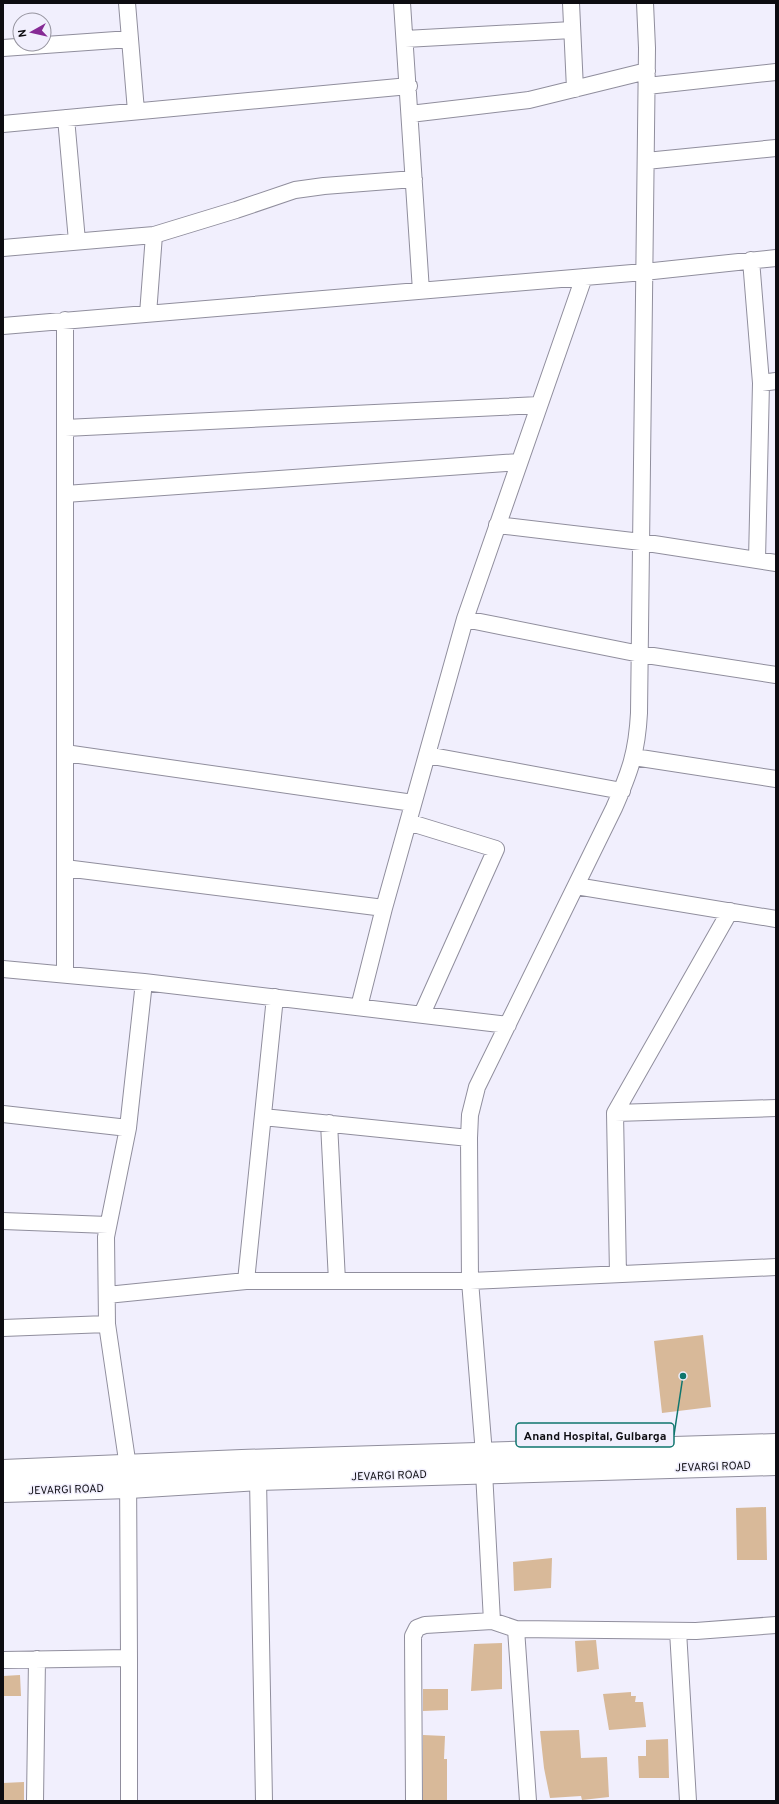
<svg xmlns="http://www.w3.org/2000/svg" width="779" height="1804" font-family="Overpass,sans-serif">
<rect width="100%" height="100%" fill="#f1effd"/>
<path fill="#d8b999" d="M703 1335 711 1407 662 1413 654 1341Z
M766 1507 767 1560H737L736 1508Z
M552 1558 551 1588 514 1591 513 1562Z
M596 1640 599 1669 577 1672 575 1641Z
M502 1643V1689L471 1691 474 1644Z
M20 1675 21 1696H3V1676Z
M423 1689H448V1710L423 1711Z
M631 1692V1696H636L635 1702H643L646 1727 609 1730 603 1694Z
M579 1730 581 1758 607 1757 609 1797 582 1800 581 1796 550 1798 544 1768 540 1731Z
M423 1735 445 1736 444 1759H447V1801H423Z
M668 1739 669 1778H639L638 1756H646V1740Z
M24 1782V1801H3V1783Z"/>
<g fill="none" stroke-linecap="round" stroke-linejoin="round">
<defs>
<path id="minor" d="M127 3 136 111
M402 3 421 291
M571 3 575 89
M405 39 572 30
M3 48 130 39
M647 86 776 72
M410 114 529 100 647 71
M66 118 77 241
M3 124 409 86
M646 161 776 148
M154 235 236 210 295 190 324 186 414 179
M3 248 154 235 148 314
M751 260 761 383 776 381
M3 326 644 272 776 258
M65 428 539 405
M65 494 519 462
M497 525 641 542 776 563
M757 560 761 383
M465 619 640 654 776 675
M65 753 413 803
M427 755 622 791
M634 757 776 779
M408 822 496 849 422 1014
M65 868 384 908 359 1007
M576 886 776 919
M384 908 465 619 584 277
M3 969 144 982 508 1025
M65 974V320
M615 1113 776 1108
M3 1114 128 1128 106 1237 107 1324 128 1467 129 1658 3 1660
M263 1117 469 1138
M329 1123 337 1281
M128 1128 144 982
M3 1221 108 1225
M618 1274 615 1113 730 911
M246 1281 275 997
M107 1295 246 1281H470L776 1267
M3 1328 107 1324
M484 1454 470 1281 469 1138 470 1115 477 1087 614 808C630 772 637 752 639 713L647 48 645 3
M484 1472 492 1621 516 1629 528 1801
M258 1479 264 1801
M516 1629 696 1631 776 1625
M678 1631 688 1801
M35 1801 37 1659
M129 1801V1658
M414 1801 413 1636 417 1628 425 1625 492 1621"/>
<path id="secondary" d="M3 1471 242 1461 776 1445
M3 1491 129 1487 258 1479 776 1464"/>
</defs>
<use href="#minor" stroke="#908e9d" stroke-width="18"/>
<use href="#secondary" stroke="#908e9d" stroke-width="24"/>
<use href="#minor" stroke="#fff" stroke-width="16"/>
<use href="#secondary" stroke="#fff" stroke-width="22"/>
</g>
<g text-anchor="middle" stroke-width="3" stroke-linejoin="round" paint-order="stroke">
<g font-size="11" fill="#0d0c11" stroke="#f1effd">
<text transform="translate(713 1466) rotate(-2)" y="4">JEVARGI ROAD</text>
<text transform="translate(389 1475) rotate(-2)" y="4">JEVARGI ROAD</text>
<text transform="translate(66 1489) rotate(-2)" y="4">JEVARGI ROAD</text>
</g>
</g>
<path fill="none" stroke="#0f766e" stroke-width="1.5" d="M683 1376L674 1435"/>
<circle fill="#0f766e" stroke="#f1effd" stroke-width="1.5" cx="683" cy="1376" r="4"/>
<rect fill="#f1effd" stroke="#0f766e" stroke-width="1.5" x="516" y="1423" width="158" height="24" rx="4"/>
<g font-size="12" text-anchor="middle" font-weight="bold" fill="#0d0c11">
<text x="595" y="1440">Anand Hospital, Gulbarga</text>
</g>
<rect width="779" height="1804" fill="none" stroke="#0d0c11" stroke-width="8"/>
<g transform="translate(32 32) rotate(262)"><circle r="19" fill="#f1effd" stroke="#96949f"/>
<path d="M0-3L7 15L0 10L-7 15Z" fill="#862a95"/>
<text y="-6" font-size="11" font-weight="bold" text-anchor="middle" fill="#0d0c11">N</text>
</g>
</svg>
